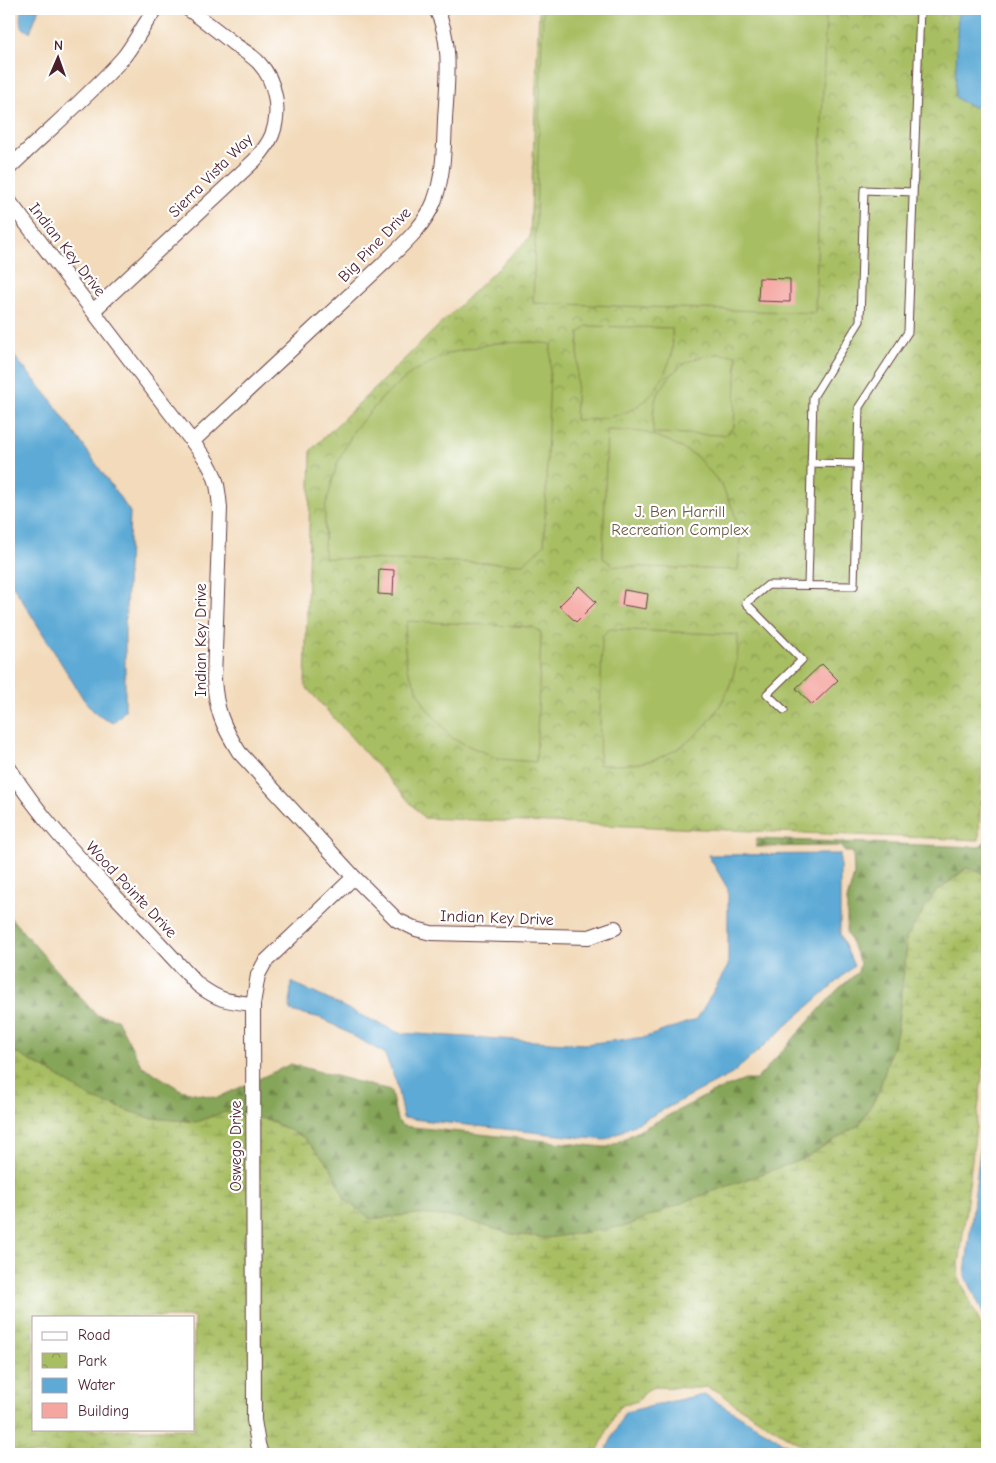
<svg xmlns="http://www.w3.org/2000/svg" width="996" height="1463" font-family="'Comic Neue',sans-serif">
<defs>
<pattern id="forest-firs" width="22" height="20" patternUnits="userSpaceOnUse" patternTransform="scale(1.25)"><rect width="22" height="20" fill="#85a558"/><path d="M5 1l3.5 6h-7zM16 11l3.5 6h-7z" fill="#6f8649"/></pattern>
<pattern id="wetland-marsh" width="20" height="14" patternUnits="userSpaceOnUse" patternTransform="scale(1.25)"><rect width="20" height="14" fill="#a7be62"/><path d="M1 5h8M5 5V1M11 12h8M15 12V8" fill="none" stroke="#8a9a51"/></pattern>
<pattern id="park-crowns" width="20" height="18" patternUnits="userSpaceOnUse" patternTransform="scale(1.25)"><rect width="20" height="18" fill="#a7be62"/><path d="M2 6a3 3 0 1 1 6 0M12 15a3 3 0 1 1 6 0" fill="none" stroke="#8a9a51"/></pattern>
</defs>
<rect width="100%" height="100%" fill="#fff"/>
<filter id="ink" filterUnits="userSpaceOnUse"><feTurbulence type="fractalNoise" baseFrequency=".02" numOctaves="2"/><feDisplacementMap in="SourceGraphic" scale="10" xChannelSelector="R" yChannelSelector="G"/><feConvolveMatrix kernelMatrix="1 2 1 2 8 2 1 2 1" color-interpolation-filters="sRGB"/></filter>
<filter id="wash" filterUnits="userSpaceOnUse"><feTurbulence type="fractalNoise" baseFrequency=".0096" numOctaves="4" result="noise"/><feDisplacementMap in="SourceGraphic" scale="20" xChannelSelector="R" yChannelSelector="G"/><feGaussianBlur stdDeviation="1.12" result="paint"/><feColorMatrix in="noise" values="0 0 0 0 0 0 0 0 0 0 0 0 0 0 0 0 0 1.4 0 .05"/><feComposite in="paint" operator="in"/></filter>
<g filter="url(#wash)">
<rect width="100%" height="100%" fill="#f2daba"/>
<path fill="url(#forest-firs)" stroke="#686242" d="M987 802V875L966 868 935 893 906 938 907 946 897 1032 878 1094 859 1125 801 1160 697 1197 626 1226 581 1233 547 1238 511 1234 459 1218 418 1214 371 1219 345 1200 330 1166 303 1137 269 1120 225 1112 196 1122 150 1118 93 1099 54 1074 9 1049V916L96 1015 117 1019 141 1065 181 1090 217 1098 291 1064 391 1091 397 1120 403 1126 604 1147H608L713 1092 745 1080H756L837 990 858 972 860 963 847 933V900L854 875 853 852H845L840 846 756 847V839L979 847 986 840Z"/>
<path fill="url(#wetland-marsh)" stroke="#786e46" fill-rule="evenodd" d="M967 868 987 875V1037L958 1274 959 1278 987 1338V1454H816L734 1404 720 1392 712 1390 708 1387 698 1388 654 1387 647 1390 638 1401 623 1405 618 1408 596 1454H9V1049L54 1074 93 1099 150 1118 196 1122 225 1112 269 1120 303 1137 330 1166 345 1200 371 1219 418 1214 459 1218 511 1234 547 1238 581 1233 626 1226 697 1197 801 1160 859 1125 878 1094 897 1032 907 946 906 938 935 893ZM34 1317H194V1429H34Z"/>
<path fill="url(#park-crowns)" stroke="#786e46" d="M539 9H987V625L979 840 424 818 305 686 311 450 530 237Z"/>
<path fill="#a7be62" stroke="#786e46" d="M543 9H826L815 313 533 303Z
M587 326 672 328C672 336 673 344 672 351 670 362 666 371 661 380 643 414 610 420 575 420L579 333Z
M531 342 551 344 544 545 523 564 324 558 325 508 337 464 354 430 384 396 414 371 450 353 494 343Z
M715 354 737 355 734 427 724 435 653 433C653 421 653 409 656 398 658 393 661 389 664 385 677 364 692 358 715 354Z
M607 430 644 432 669 441 696 456 721 484 734 512 740 540 738 570 614 566 603 558Z
M407 621 533 627 541 633 536 762 499 759 453 739 425 706 407 668 404 641Z
M609 629 738 635C738 642 738 650 737 658 730 705 696 748 649 761 633 765 616 765 599 765L602 636Z"/>
<path fill="#5daad6" stroke="#546480" d="M22 9H39L30 32 23 29 20 20Z
M958 9H987V106C974 109 965 105 955 97Z
M9 350 52 401 130 512 128 569 125 626V711L113 723 97 715 84 700 9 579Z
M840 854V934L854 966 732 1074 605 1140 403 1118 396 1081 384 1053 321 1018 290 1011 291 982 399 1033 584 1044 646 1037 697 1019 728 966V889L708 855Z
M987 1093V1322L965 1274Z
M704 1394 802 1454H604L625 1412Z"/>
<g id="blocks">
<path fill="#f5a6a1" d="M759 278 790 279V302L758 301Z
M379 569 394 570 393 595 378 594Z
M579 586 596 602 576 622 559 606Z
M624 590 648 594 646 609 622 605Z
M822 664 838 680 812 705 796 688Z"/>
</g>
</g>
<g filter="url(#ink)">
<use href="#blocks" fill-opacity="0" stroke="#633b40" stroke-width="1"/>
<g fill="none" stroke-linecap="round" stroke-linejoin="round">
<defs>
<path id="service" d="M811 463 857 464
M808 585 813 397 860 321 864 190 913 192
M784 710 767 694 802 660 746 603 768 585 854 586 859 407 908 332 920 9"/>
<path id="minor" d="M9 168C46 132 87 98 122 59 135 44 143 24 156 9
M9 201 204 457C217 476 218 486 220 508L214 679C216 710 222 725 239 752L354 877 397 920 416 929 431 933 589 937 615 928
M93 311 255 160C262 152 268 145 272 135 281 112 276 81 259 63 252 55 242 50 234 44 219 32 204 20 188 9
M193 441 383 264C401 246 424 227 434 202 444 175 444 147 445 119 447 83 453 42 436 9
M9 768C39 816 76 855 115 896 143 925 170 955 198 985 220 1001 226 1001 253 1004
M261 1454 258 1444 254 1420 253 1004 258 975 265 962 354 877"/>
</defs>
<use href="#service" stroke="#633b40" stroke-width="9"/>
<use href="#minor" stroke="#633b40" stroke-width="16"/>
<use href="#service" stroke="#fff" stroke-width="7"/>
<use href="#minor" stroke="#fff" stroke-width="14"/>
</g>
</g>
<g text-anchor="middle" stroke-width="4.5" stroke-linejoin="round" paint-order="stroke">
<g font-size="16" fill="#4a1f2b" stroke="#fff">
<text transform="translate(210 175) rotate(-45)" y="6">Sierra Vista Way</text>
<text transform="translate(374 244) rotate(-46)" y="6">Big Pine Drive</text>
<text transform="translate(68 249) rotate(52)" y="6">Indian Key Drive</text>
<text transform="translate(200 640) rotate(-90)" y="6">Indian Key Drive</text>
<text transform="translate(132 889) rotate(47)" y="6">Wood Pointe Drive</text>
<text transform="translate(497 917) rotate(2)" y="6">Indian Key Drive</text>
<text transform="translate(235 1146) rotate(-90)" y="6">Oswego Drive</text>
</g>
<g font-size="16" fill="#6b573e" stroke="#fff">
<text x="680" y="517">J. Ben Harrill<tspan x="680" dy="18">Recreation Complex</tspan></text>
</g>
</g>
<rect width="996" height="1463" fill="none" stroke="#fff" stroke-width="30"/>
<rect x="32" y="1316" width="162" height="115" fill="#ffffff" stroke="#b7a5aa"/>
<rect x="42" y="1332" width="25" height="8" fill="#ffffff" stroke="#b7a5aa"/>
<text x="78" y="1340" font-size="15" fill="#4a1f2b">Road</text>
<rect x="42" y="1353" width="25" height="15" fill="url(#park-crowns)" stroke="#b7a5aa"/>
<text x="78" y="1366" font-size="15" fill="#4a1f2b">Park</text>
<rect x="42" y="1378" width="25" height="15" fill="#5daad6" stroke="#b7a5aa"/>
<text x="78" y="1390" font-size="15" fill="#4a1f2b">Water</text>
<rect x="42" y="1403" width="25" height="15" fill="#f5a6a1" stroke="#b7a5aa"/>
<text x="78" y="1416" font-size="15" fill="#4a1f2b">Building</text>
<g transform="translate(58 58) rotate(2)" stroke="#ffffff" stroke-width="4" paint-order="stroke">
<path d="M0-4L9 19L0 12L-9 19Z" fill="#4a1f2b"/>
<text y="-8" font-size="14" font-weight="bold" text-anchor="middle" fill="#4a1f2b">N</text>
</g>
</svg>
